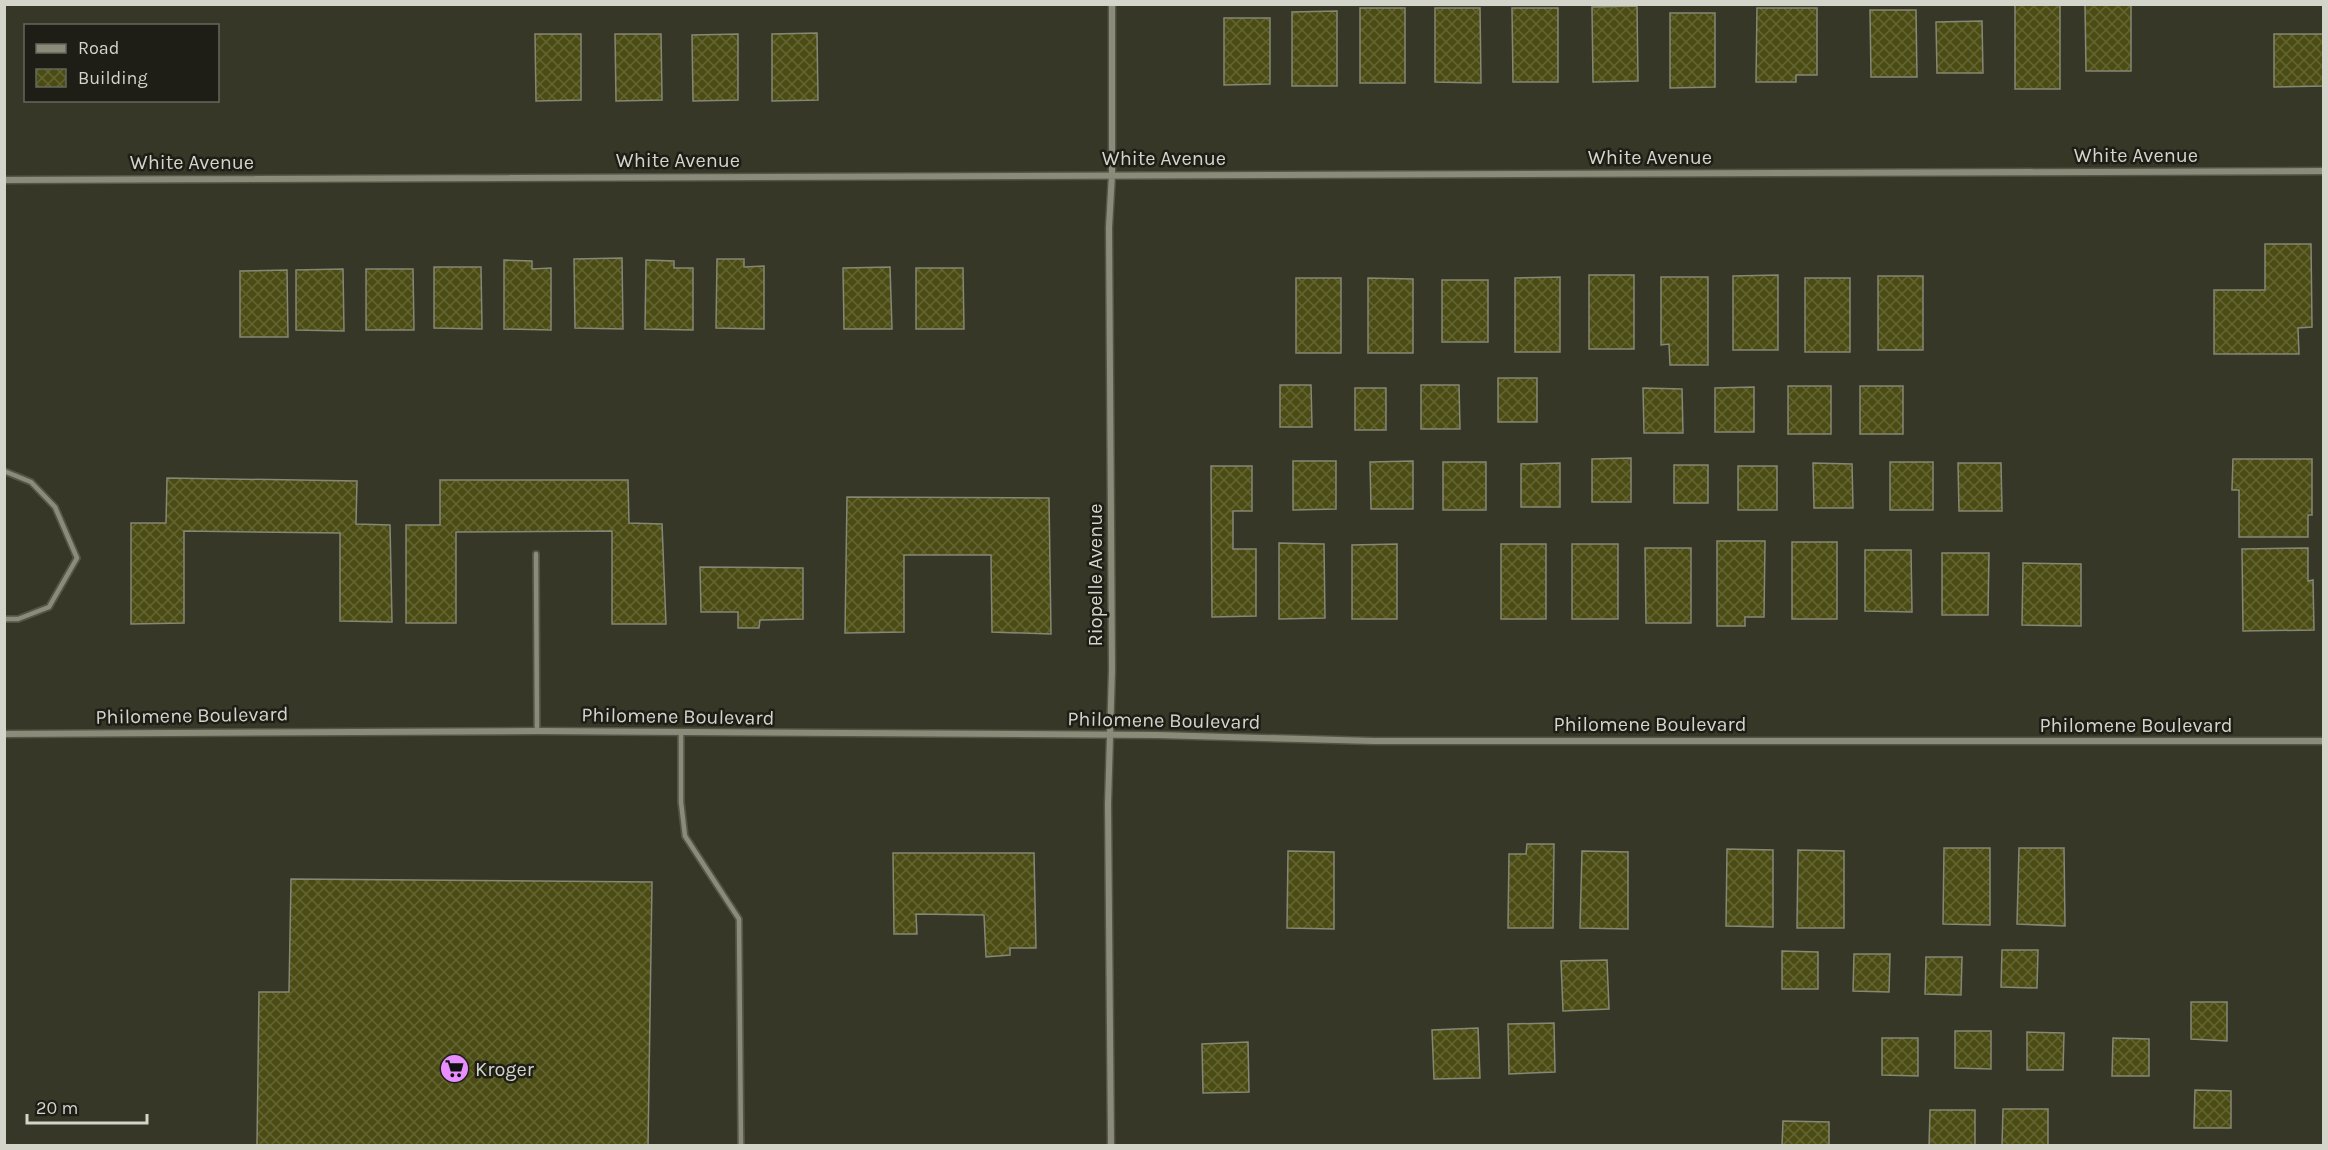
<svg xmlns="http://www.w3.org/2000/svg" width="2328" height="1150" font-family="Karla,sans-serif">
<defs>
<pattern id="building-cross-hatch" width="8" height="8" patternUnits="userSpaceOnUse" patternTransform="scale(1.5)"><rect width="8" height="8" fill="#4b4c13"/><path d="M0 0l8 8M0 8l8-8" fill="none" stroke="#646534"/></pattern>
</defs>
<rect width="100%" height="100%" fill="#373727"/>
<path fill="url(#building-cross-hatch)" stroke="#868775" stroke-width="1.5" d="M2015 4H2060V89H2015Z
M2131 4V71H2086L2085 5Z
M1637 6 1638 81 1593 82 1592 7Z
M1360 8H1405V83H1360Z
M1435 8H1480L1481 83 1435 82Z
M1512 8H1558V82H1513Z
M1757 8H1817V75H1796V82H1756Z
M1870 10H1916L1917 77H1871Z
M1337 11V86H1292V12Z
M1670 13H1715V87L1670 88Z
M1224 18H1270V84L1224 85Z
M1982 21 1983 73H1937L1936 22Z
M817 33 818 100 772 101V34Z
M535 34H581V100L536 101Z
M615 34H661L662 100 616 101Z
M738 34V100L693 101 692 35Z
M2274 34H2324V86L2274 87Z
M2265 244H2311L2312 327 2298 328 2299 354H2214V290H2265Z
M622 258 623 329 575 328 574 259Z
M717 259H744V267L764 266V329L716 328Z
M504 260 532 261V269L551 268V330L504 329Z
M646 260 674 261V268H693V330L645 329Z
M434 267H481L482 329 434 328Z
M890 267 892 329H844L843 268Z
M916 268H963L964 329H916Z
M343 269 344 331 296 330V270Z
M366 269H413L414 330H366Z
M287 270 288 337H240V271Z
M1589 275H1634V349H1589Z
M1778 275V350H1733V276Z
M1878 276H1923V350H1878Z
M1560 277V352H1515V278Z
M1661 277H1708V365H1670L1669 344 1661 345Z
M1296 278H1341V353H1296Z
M1368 278 1413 279V353H1368Z
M1805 278H1850V352H1805Z
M1442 280H1488V342H1442Z
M1498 378H1537V422H1498Z
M1280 385H1311L1312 427H1280Z
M1421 385H1459L1460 429H1421Z
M1788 386H1831V434H1788Z
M1860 386H1903V434H1860Z
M1754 387V432H1715V388Z
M1355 388H1386V430H1355Z
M1643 388 1682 389 1683 433H1644Z
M1631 458V502H1592V459Z
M2233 459H2312V515H2308V537H2239V490H2232Z
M1293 461H1336V509L1293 510Z
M1413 461V509H1371L1370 462Z
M1443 462H1486V510H1443Z
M1890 462H1933V510H1890Z
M1560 463V507H1521V464Z
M1813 463 1852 464 1853 508H1814Z
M1958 463H2001L2002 511H1959Z
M1674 465H1708V503H1674Z
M1211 466H1252V511H1233V549H1256V616L1212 617Z
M1738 466H1777V510H1738Z
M167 478 357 481 356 524 390 525 392 622 340 621V533L184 531V623L131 624V523H166Z
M440 480H628L629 523 662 524 666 624H612V531L456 532V623H406V525H440Z
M847 497 1049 498 1051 634 992 632 991 555H904V632L845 633Z
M1717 541H1765L1764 617H1745V626H1717Z
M1792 542H1837V619H1792Z
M1279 543 1324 544 1325 618 1279 619Z
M1397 544V619H1352V545Z
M1501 544H1546V619H1501Z
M1572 544H1618V619H1572Z
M1645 548H1691V623H1646Z
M2308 548V581L2313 580 2314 630 2243 631 2242 549Z
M1865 550H1911L1912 612 1865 611Z
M1942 553H1989L1988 615H1942Z
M2023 563 2081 564V626L2022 625Z
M700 567 803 568V619L760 620 759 628H738V612H701Z
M1527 844H1554L1553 928H1508L1509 854H1526Z
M1944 848H1990V925L1943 924Z
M2019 848H2064L2065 926 2017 924Z
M1727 849 1773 850V927L1726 926Z
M1798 850 1844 851V928H1797Z
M1288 851 1334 852V929L1287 928Z
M1582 851 1628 852V929L1580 928Z
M893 853H1034L1036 948H1010V955L986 957 984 915 916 914 917 934H894Z
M291 879 652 882 648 1146H257L259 992H289Z
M2002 950H2038L2037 988 2001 987Z
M1782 951 1818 952V989H1782Z
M1854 954H1890L1889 992 1853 991Z
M1926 957H1962L1961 995 1925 994Z
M1607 960 1609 1009 1563 1011 1561 961Z
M2191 1002H2227V1041L2191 1039Z
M1554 1023 1555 1072 1509 1074 1508 1024Z
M1478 1028 1480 1078 1434 1079 1432 1030Z
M1955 1031H1991V1069L1955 1068Z
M2027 1032 2064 1033 2063 1070H2027Z
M1882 1038H1918V1076L1882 1075Z
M2113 1038 2149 1039V1076H2112Z
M1248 1042 1249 1092 1203 1093 1202 1044Z
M2195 1090 2231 1091V1128H2194Z
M2003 1109H2048V1146H2002Z
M1930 1110H1975V1146H1929Z
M1783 1121 1829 1122V1146H1782Z"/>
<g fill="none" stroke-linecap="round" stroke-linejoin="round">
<defs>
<path id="service" d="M4 471 31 482 55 507 77 558 49 607 18 619H4
M536 554 537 731
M681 732V802L685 836 739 919 741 1146"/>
<path id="minor" d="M4 180 2324 171
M4 734 537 731 1157 735 1374 741H2324
M1111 1146 1108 804 1112 669 1109 227 1112 174V4"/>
</defs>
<use href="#service" stroke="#545548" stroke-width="8"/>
<use href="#minor" stroke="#545548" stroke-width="9"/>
<use href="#service" stroke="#8a8b79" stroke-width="4.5"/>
<use href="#minor" stroke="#8a8b79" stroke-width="6"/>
</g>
<defs>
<symbol id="supermarket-disc" viewBox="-11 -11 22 22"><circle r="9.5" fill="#e88eff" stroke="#1e1e17"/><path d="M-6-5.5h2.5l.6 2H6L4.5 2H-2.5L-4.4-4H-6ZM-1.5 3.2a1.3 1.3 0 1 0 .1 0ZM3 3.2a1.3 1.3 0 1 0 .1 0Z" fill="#111"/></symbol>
</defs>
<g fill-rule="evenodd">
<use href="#supermarket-disc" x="438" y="1052" width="33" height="33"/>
</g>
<g text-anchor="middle" stroke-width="5" stroke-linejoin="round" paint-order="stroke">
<g font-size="20" fill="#d3d4ca" stroke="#1e1e17">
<text x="2136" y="162">White Avenue</text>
<text x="1650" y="164">White Avenue</text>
<text x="1164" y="165">White Avenue</text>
<text x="678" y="167">White Avenue</text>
<text x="192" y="169">White Avenue</text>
<text transform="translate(1095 575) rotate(-90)" y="7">Riopelle Avenue</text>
<text transform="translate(192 715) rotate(-1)" y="7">Philomene Boulevard</text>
<text transform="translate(678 716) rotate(1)" y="7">Philomene Boulevard</text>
<text transform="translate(1164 720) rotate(1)" y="7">Philomene Boulevard</text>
<text x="1650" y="731">Philomene Boulevard</text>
<text x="2136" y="732">Philomene Boulevard</text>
</g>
<g font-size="20" fill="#d3d4ca" stroke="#1e1e17" text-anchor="start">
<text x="475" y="1076">Kroger</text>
</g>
</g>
<rect width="2328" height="1150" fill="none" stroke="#d3d4ca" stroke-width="12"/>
<rect x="24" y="24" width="195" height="78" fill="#1e1e17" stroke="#66675f" stroke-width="1.5"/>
<rect x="36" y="44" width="30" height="9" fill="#8a8b79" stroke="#66675f" stroke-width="1.5"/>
<text x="78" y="54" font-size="18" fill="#d3d4ca">Road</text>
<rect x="36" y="69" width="30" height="18" fill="url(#building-cross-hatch)" stroke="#66675f" stroke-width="1.5"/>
<text x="78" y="84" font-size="18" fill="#d3d4ca">Building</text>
<path d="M27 1114v9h120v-9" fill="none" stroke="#d3d4ca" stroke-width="3"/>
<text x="36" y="1114" font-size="18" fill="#d3d4ca" stroke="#1e1e17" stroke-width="4.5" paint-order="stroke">20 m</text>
</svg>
